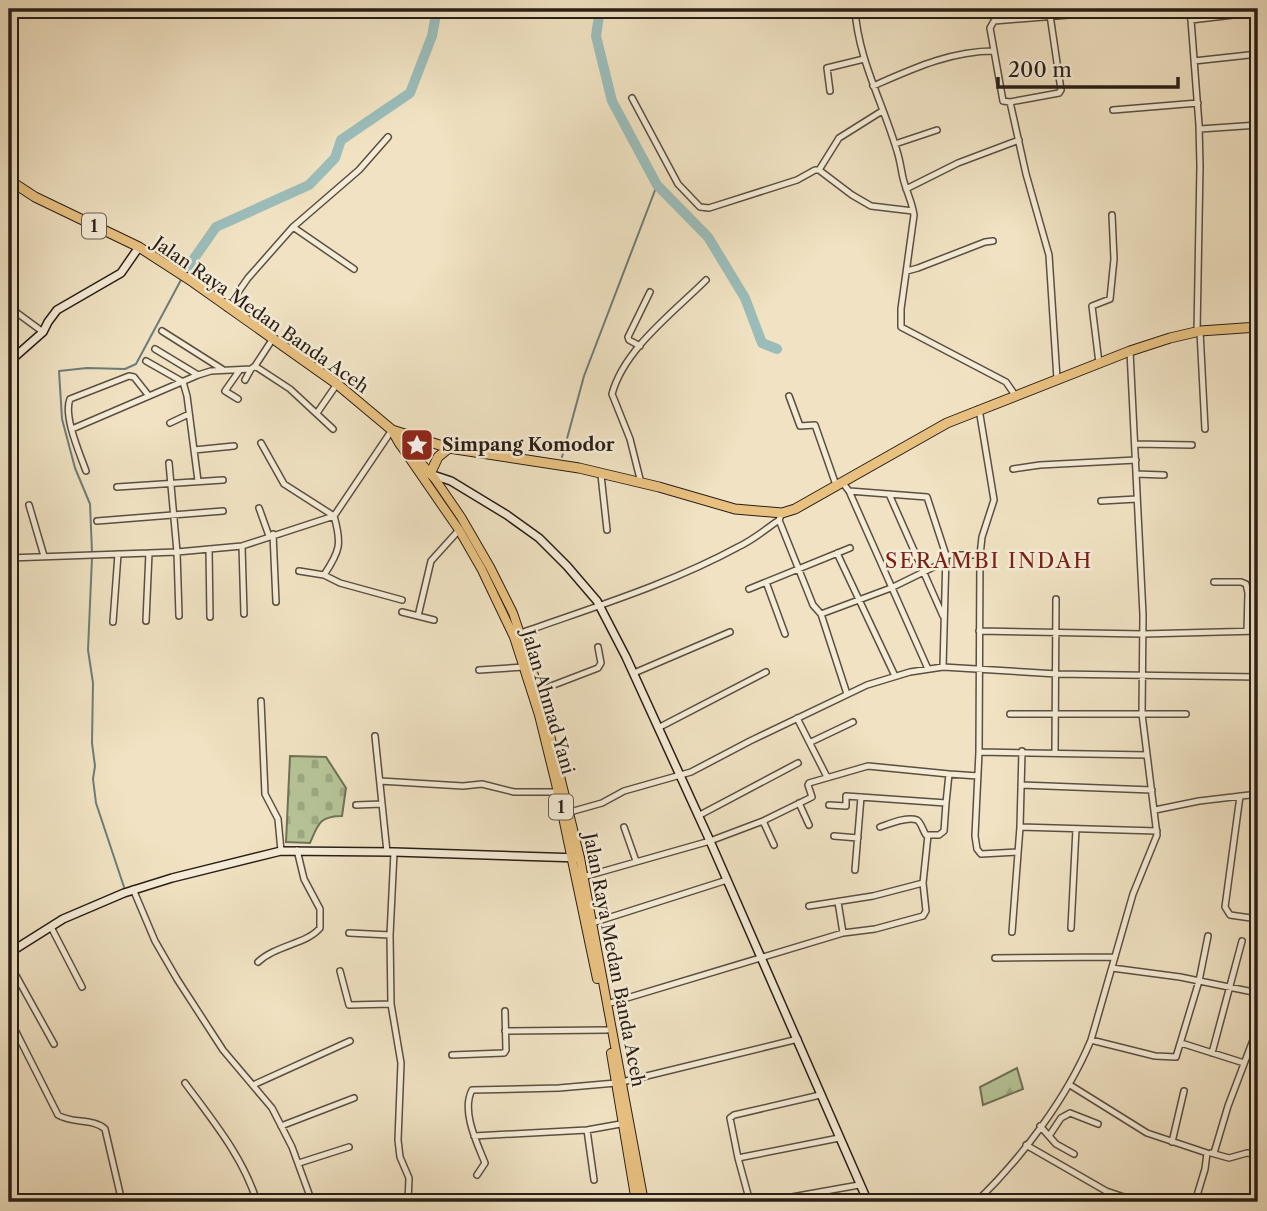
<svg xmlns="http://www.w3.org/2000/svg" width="1267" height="1211" font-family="'Libre Caslon Text',serif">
<defs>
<pattern id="forest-firs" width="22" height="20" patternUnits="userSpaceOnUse" patternTransform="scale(1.75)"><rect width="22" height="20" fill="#b6c497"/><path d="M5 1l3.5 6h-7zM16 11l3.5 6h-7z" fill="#9ca881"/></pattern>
<pattern id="cemetery-stones" width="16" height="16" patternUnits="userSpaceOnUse" patternTransform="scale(1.75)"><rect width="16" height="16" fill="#b6c497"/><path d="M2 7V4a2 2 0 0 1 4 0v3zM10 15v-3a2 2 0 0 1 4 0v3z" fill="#9ca881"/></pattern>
</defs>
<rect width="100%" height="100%" fill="#f0e2c2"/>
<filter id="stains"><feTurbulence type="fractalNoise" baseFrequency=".00286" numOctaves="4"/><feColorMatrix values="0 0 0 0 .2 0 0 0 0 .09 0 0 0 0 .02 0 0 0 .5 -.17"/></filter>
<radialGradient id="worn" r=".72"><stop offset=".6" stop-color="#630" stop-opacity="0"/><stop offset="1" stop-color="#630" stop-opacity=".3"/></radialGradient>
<path fill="url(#forest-firs)" stroke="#707157" stroke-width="2" d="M1017 1068 1023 1089 983 1105 980 1087Z"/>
<path fill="url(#cemetery-stones)" stroke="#707157" stroke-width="2" d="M290 756 326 757 346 788 342 816C319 816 318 825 310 843L286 842Z"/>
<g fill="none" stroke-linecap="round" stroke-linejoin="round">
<path stroke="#6d7d79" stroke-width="2" d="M562 457 584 376 657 185
M92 552 90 504 75 468 62 419 59 371 87 368 125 369 136 364 182 278
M92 558 88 650 93 683 92 743 95 766 93 779 96 803 124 887"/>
<path stroke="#9bbdba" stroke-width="10" d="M600 9 596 36 612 101 657 185 708 237 745 298 762 343 777 349
M186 270 216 227 309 185 335 158 341 140 410 93 432 36 437 9"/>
<defs>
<path id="street" d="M855 9C858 59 883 103 897 151 900 160 901 169 903 178 906 191 912 201 914 215L901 309V327L1006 382 1015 395
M1188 9 1191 20 1199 125 1200 166 1197 332
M1050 15 1061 90 1059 93 1010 102 1003 101 990 28 994 21 1144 9
M1191 20 1258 12
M1194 61 1258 54
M873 86C912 69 950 51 994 51
M830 91 827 68 864 59
M632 98 678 184 700 207 709 208 797 180 815 170H819L852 195 871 206 913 211
M1010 102 1026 174 1049 255 1057 379
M1113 110 1198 103
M1200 129 1258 125
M895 144 937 130
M819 170 839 138 882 111
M906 189 958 163 1019 140
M293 227 354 269
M907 271 918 268 985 242 993 241
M9 307 43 332
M227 308 248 278 293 227 359 170 388 137
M162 331 222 369
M1200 331 1205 429
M640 346 629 340 628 337 650 292
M155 349 198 375
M146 361 183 382 187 396 198 481
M1099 363 1092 306 1110 299 1114 259 1112 215
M255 366 290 389 333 429
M245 380 251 369
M789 396 800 426 815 425 836 485
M238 399 225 391 239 371
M979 409 994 500 982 537 980 555 979 752 975 836 977 849 981 854 1018 852
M317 413 337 384
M170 423 189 414
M72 429 198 375 211 371 251 369 255 366 272 340
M261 443 284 484 334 516C342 544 340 551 324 575
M1135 444 1192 445
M194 450 234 446
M169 463 177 552 179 616
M1013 469 1040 465 1136 460
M86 471C80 454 63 416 70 399L129 376 134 377 149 396
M1136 474 1164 475
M601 475 607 530
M842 482 849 491 928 669
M641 483 630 439 612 394C624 349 674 312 706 280
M117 487 223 480
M849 491 927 497 946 555 943 667
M889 494 943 616
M1101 501 1137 499
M29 505 44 556
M259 508 269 536
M779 520 813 605 821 614 891 588 946 561
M97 521 223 511
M273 534 276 602
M242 546 244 614
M209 549 210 617
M837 553 895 676
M946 555H980
M9 558 177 552 242 546 334 516 392 430
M299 571 324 575 340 583 402 600
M766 582 785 634
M1214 582H1241L1246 584 1248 593 1247 631
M749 589 850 548
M402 612 434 620
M821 614 847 694
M418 616 431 561 459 530
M146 621 149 553
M113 622 118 554
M979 631 1143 634 1258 631
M521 633C594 607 670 584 738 547 753 540 766 529 779 520L782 513
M479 670 524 667
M634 673 730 632
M538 691 598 668 601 663 598 647
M261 701 265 794 278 819 281 851
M1010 714H1186
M797 718 827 777
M658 728 766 672
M375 736 387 852
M811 742 853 722
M979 752 1147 755
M1055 752 1056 599
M949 774 978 776
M380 781 463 786 482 784 514 792H558
M1021 785 1152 790
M1240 796 1225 907 1230 915 1258 919
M799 803 809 825
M356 805 382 804
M1155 810 1199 801 1258 794
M570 812 602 803 624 791 691 772 750 741 867 685 910 672 943 667 1057 674 1258 677
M698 816 798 763
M763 821 774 845
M624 827 636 861
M880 827C889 824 907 816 917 820 921 822 923 831 926 835H939L944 831 946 803
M1020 827 1157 831
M834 836 858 838
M394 852 390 935 391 1004 401 1063 398 1140 400 1157 409 1178 408 1202
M855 870 861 797
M583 877 710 841 763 821 812 797 808 785 809 783 868 766 949 774 946 803 846 796V806L829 805
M9 885 11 883
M133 889 155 941 177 979 223 1050 272 1108 292 1147 312 1202
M838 902 843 933
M809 906 873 896 923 883
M592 923 727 880
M51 927 82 987
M1071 928 1076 829
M1012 932 1020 827 1022 751
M349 933 390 935
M9 940 15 949
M995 958 1115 957
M258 962C276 945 307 944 320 928V909L304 879 297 850
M9 963 54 1044
M1112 968 1180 977 1258 993
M340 971 349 1005 391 1004
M607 1004 843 933 875 929 923 916 926 911 923 883 928 835
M9 1018 58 1115C72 1124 93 1118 105 1129L122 1202
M505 1031 607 1030
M1091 1040 1155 1056 1176 1057 1199 981 1208 936
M1181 1043 1244 1063
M1212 1053 1242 941
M452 1055 504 1053 506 1050 505 1011
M622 1082 798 1039
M185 1083C213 1121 243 1157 257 1202
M253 1085 350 1041
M1070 1085 1147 1133 1207 1153 1205 1169 1195 1202
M281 1126 354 1098
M1040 1126 1056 1144 1074 1154
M587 1130 594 1180
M474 1136 587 1130 626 1123
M1049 1136 1061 1118 1070 1113 1098 1124
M1172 1142 1184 1091
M1026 1145 1106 1191 1139 1202
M1211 1153 1229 1158 1247 1153 1258 1154
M1214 1153 1228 1106 1258 1027
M738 1158 839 1138
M299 1163 349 1147
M477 1175 485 1163C477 1143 461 1111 472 1090L559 1088 616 1083
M750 1202 738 1158 730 1118 734 1115 820 1095
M764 1202 859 1185
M976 1202C1021 1159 1067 1098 1091 1040L1133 894 1157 835 1142 714 1143 615 1130 351"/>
<path id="secondary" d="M9 362 43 332 48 322 57 310 121 273 139 247
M430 474 451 481 507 515 539 538 567 566 597 601 626 657 710 841 868 1202
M9 953 63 919 124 893 172 878 281 851 394 852 580 858"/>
<path id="primary" d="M400 444 408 448 435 479 461 517 490 567 513 613 539 690 580 858 644 1202
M401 446 459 530 482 570 514 637 539 715 556 784 597 979
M611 1053 636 1202"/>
<path id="highway" d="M9 180 35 197 139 247 193 282 337 384 392 430 400 444
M392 430 449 448 579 468 659 487 735 509 782 513 795 509 947 423 1130 351 1170 338 1200 331 1258 327
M430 474 438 457 449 448"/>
</defs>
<use href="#street" stroke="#5b4f42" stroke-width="8"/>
<use href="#secondary" stroke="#291e17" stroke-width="10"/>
<use href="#primary" stroke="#291e17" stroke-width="10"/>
<use href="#highway" stroke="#291e17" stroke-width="11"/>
<use href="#street" stroke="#f5ecd7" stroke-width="5"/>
<use href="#secondary" stroke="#f5ecd7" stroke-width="7"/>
<use href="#primary" stroke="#e8c181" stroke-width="8"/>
<use href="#highway" stroke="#e8c181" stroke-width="9"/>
</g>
<defs>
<symbol id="sight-square" viewBox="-11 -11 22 22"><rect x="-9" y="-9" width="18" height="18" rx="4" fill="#8f2418" stroke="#f5ecd7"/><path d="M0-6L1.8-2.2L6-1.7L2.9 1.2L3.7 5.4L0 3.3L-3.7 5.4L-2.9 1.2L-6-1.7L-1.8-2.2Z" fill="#fff"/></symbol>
</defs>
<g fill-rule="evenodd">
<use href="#sight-square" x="398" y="426" width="38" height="38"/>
</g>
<g text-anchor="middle" stroke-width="5" stroke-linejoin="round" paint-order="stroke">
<g fill="#f5ecd7" stroke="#665c51" stroke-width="2">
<rect x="82" y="213.5" width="24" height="25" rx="5"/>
<rect x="549" y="794.5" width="24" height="25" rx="5"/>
</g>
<g font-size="16" font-weight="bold" fill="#291e17">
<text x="94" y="232">1</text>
<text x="561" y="813">1</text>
</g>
<g font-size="18" fill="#291e17" stroke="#f5ecd7">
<text transform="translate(261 315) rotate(35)" y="6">Jalan Raya Medan Banda Aceh</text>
<text transform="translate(548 702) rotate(74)" y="6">Jalan Ahmad Yani</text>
<text transform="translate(614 960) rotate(79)" y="6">Jalan Raya Medan Banda Aceh</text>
</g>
<g font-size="18" font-weight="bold" fill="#291e17" stroke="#f5ecd7" text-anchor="start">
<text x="442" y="451">Simpang Komodor</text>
</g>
<g font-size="21" letter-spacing="2" fill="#7a1f14" stroke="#f5ecd7">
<text x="989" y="568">SERAMBI INDAH</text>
</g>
</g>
<rect width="1267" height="1211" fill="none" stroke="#f0e2c2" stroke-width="35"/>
<rect x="10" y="10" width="1246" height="1190" fill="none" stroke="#291e17" stroke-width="3.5"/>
<rect x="18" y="18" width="1232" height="1176" fill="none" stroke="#291e17" stroke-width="2"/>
<path d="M998 77v10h180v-10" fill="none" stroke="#291e17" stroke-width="3.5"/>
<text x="1008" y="77" font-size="21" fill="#291e17" stroke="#f5ecd7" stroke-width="5" paint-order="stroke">200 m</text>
<rect width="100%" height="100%" filter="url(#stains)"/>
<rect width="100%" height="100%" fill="url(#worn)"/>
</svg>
